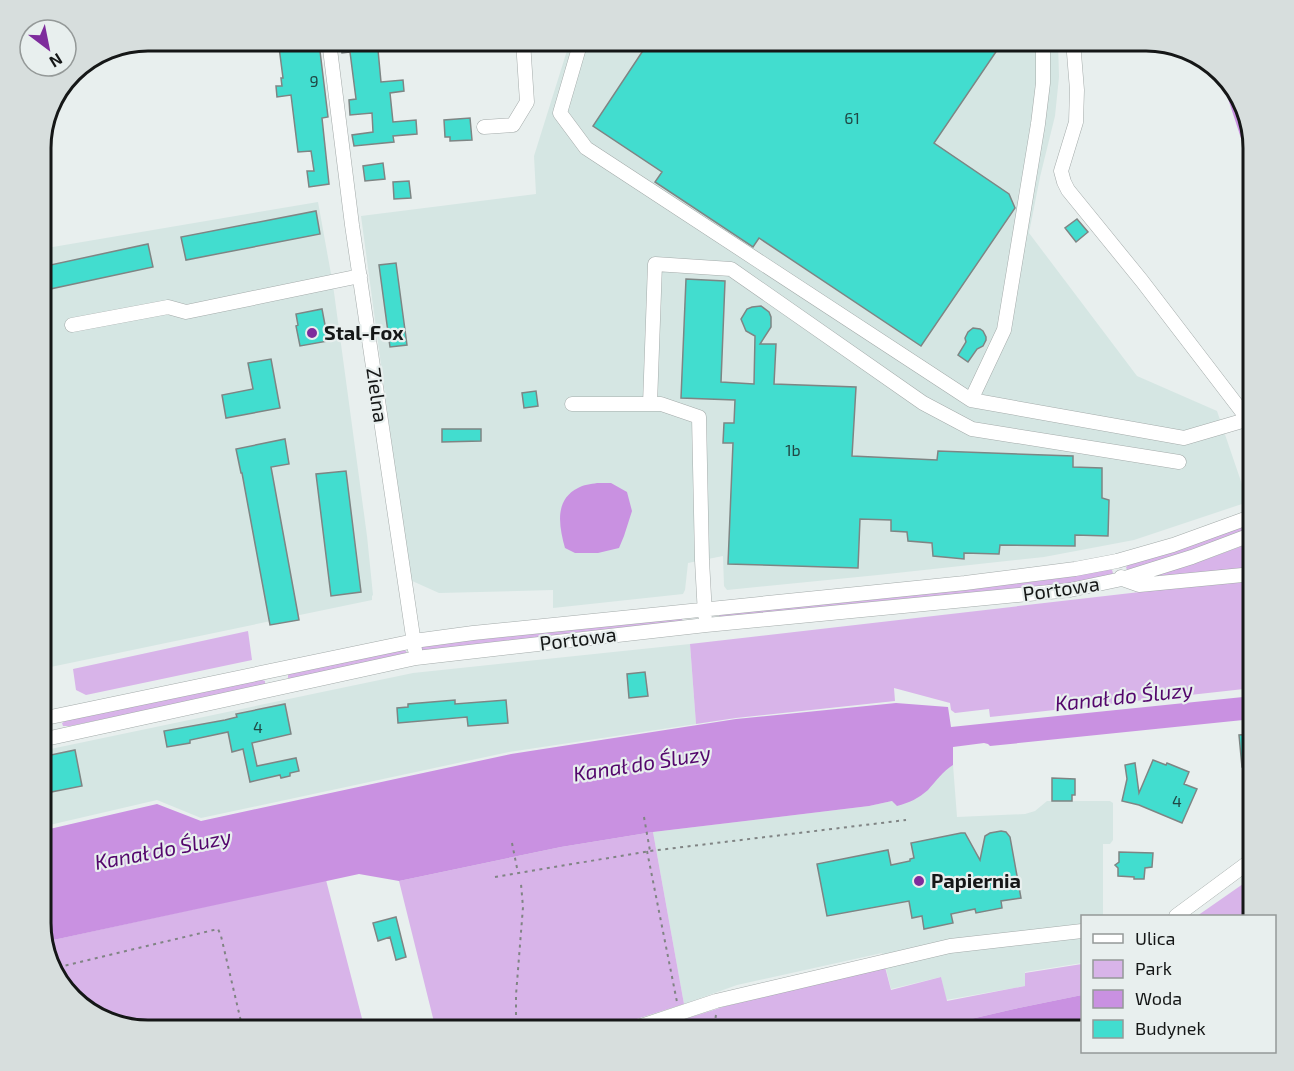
<svg xmlns="http://www.w3.org/2000/svg" width="1294" height="1071" font-family="'Exo 2',sans-serif">
<rect width="100%" height="100%" fill="#e8efee"/>
<path fill="#d5e6e3" d="M570 41H1058L1059 77 1055 116 1040 177 1029 233 1137 376 1217 411 1248 502 1134 540 1044 557 878 575 727 590 724 586 723 556 688 563 685 590 683 594 553 608V590L439 593 410 580 361 216 536 194 534 156Z
M318 202 333 285 367 536 373 595 372 596V600L41 669V249Z
M690 644 696 724 509 752 201 818 157 800 41 827V751L413 673Z
M953 765 957 817 1025 814 1035 811 1047 801H1110L1113 803V840L1110 844H1103V916H1082V963L1025 972V986L946 1000 941 977 891 989 882 953 737 985 684 1004 653 832 869 806 892 801Z"/>
<path fill="#d8b4e9" d="M1253 522V529L1133 570H1127L1126 567 1131 563Z
M1253 542V569L1150 577 1207 559Z
M1108 569 1112 570 1113 573 1110 576 1088 581 1024 589 720 618 719 615Z
M1253 579V688L990 717 989 709 955 713 951 710 950 703 894 688 895 701 736 718 696 724 690 644Z
M678 617 682 619 683 622 425 652 421 651 420 649 424 645Z
M248 631 252 660 86 695 76 690 73 669Z
M402 649 406 651 407 654 292 680 288 678V675L292 672Z
M260 679 265 681V684L260 687 70 726H63L62 723 69 719Z
M653 832 684 1004 602 1030H436L399 881 561 847Z
M1253 877V916H1197Z
M326 880 365 1030H148L77 1004 51 970 44 942Z
M1082 964V995L1014 1009 945 1025 888 1030H651L726 1006 885 967 891 990 941 977 947 1001 1025 986V973Z"/>
<path fill="#c991e1" d="M597 483H611L627 492 632 511 624 536 619 548 598 553H575L565 548C559 526 554 500 578 488 583 485 591 484 597 483Z
M1253 696V719L990 746 988 744 984 743 953 747V765C943 771 936 781 928 790 919 798 909 803 897 806L892 801 869 806 653 832 561 847 399 881 359 874 44 942 41 930V831L157 804 201 821 511 754 736 719 896 703 948 707 951 727Z
M1082 995V1030H888L945 1025 1014 1009Z"/>
<g fill="none" stroke-linecap="round" stroke-linejoin="round">
<path stroke="#c991e1" stroke-width="4" d="M1222 74 1253 168"/>
</g>
<path fill="#42ddcf" stroke="#7e8584" stroke-width="1.5" d="M340 40H401L402 48 378 50 381 82 403 80 404 91 390 93 393 122 416 120 417 134 393 136 394 142 354 146 352 135 373 132 372 113 350 115 349 100 356 99 350 52 342 53Z
M650 40H1004L934 143 1009 194 1015 208 921 346 759 238 753 247 655 182 662 172 593 126Z
M319 43 328 117 322 118 329 184 309 187 307 171H314L311 151 298 152 291 95 277 97 276 86H282L281 78H283L279 47Z
M470 118 472 140 450 141V137H445L444 120Z
M383 163 385 179 365 181 363 166Z
M409 181 411 198 394 199 393 182Z
M316 211 320 234 186 260 181 237Z
M1077 219 1088 232 1076 242 1065 228Z
M148 244 153 267 41 291V267Z
M396 263 407 345 390 347 379 265Z
M686 279 725 281 721 382 754 384 755 336 746 331 741 319 747 309 752 307 761 306 769 312 771 317V327L760 344H776L774 384 856 387 852 456 937 460 938 451 1073 456V467L1102 468V498L1109 500 1108 536 1075 535V546L1000 545 999 554 964 553V559L933 556 932 543 908 541 907 532 891 531V520L860 519 858 568 728 564 733 443H723L724 423H734L735 400 681 398Z
M322 309 328 341 300 346 296 326 298 325 296 314Z
M973 328 980 329 983 331 986 337V340L983 346 977 349 968 362 958 355 966 342 965 338 968 332Z
M271 359 280 408 226 418 222 395 253 389 248 363Z
M536 391 538 406 524 408 522 393Z
M442 429H481V441L442 442Z
M285 439 289 464 271 467 299 620 270 625 242 473H241L236 449Z
M346 471 361 592 331 596 316 474Z
M645 672 648 696 629 698 627 674Z
M455 700V704L506 700 508 723 468 726 467 717 398 723 397 708 408 707V704Z
M285 704 291 734 252 743 257 766 296 758 299 771 290 773V776L281 778 280 775 250 782 243 749 232 752 228 732 190 740V743L167 747 164 731 225 720 237 717 236 714Z
M1253 734V766L1242 767 1239 735Z
M75 750 82 786 41 794V757Z
M1153 760 1166 765 1167 763 1189 772 1184 784 1197 789 1182 823 1139 805 1122 801 1127 779 1125 765 1135 763 1139 793Z
M1052 778 1075 779V795H1072V801H1052Z
M1001 831 1006 832 1010 837 1021 898 1001 901 1002 908 976 913 975 909 951 914 953 923 924 929 922 916 912 918 909 901 827 916 817 864 888 850 891 865 910 861V859L914 858 911 843 961 833H965L980 860 985 836 990 833Z
M1119 852 1153 853 1152 867 1145 868 1144 879H1134V877L1118 876V868L1115 865 1119 862Z
M396 917 406 957 396 960 390 937 378 941 373 923Z"/>
<g fill="none" stroke-linecap="round" stroke-linejoin="round">
<defs>
<path id="minor" d="M329 41 352 225 415 650
M581 41 560 113 586 148 971 400 1184 438 1249 419
M1073 41 1077 90 1076 122 1061 171 1064 182 1068 190 1142 281 1253 426
M484 127 513 125 527 102 523 41
M72 325 168 307 186 312 360 276
M971 400 1004 330 1038 124 1043 83V41
M572 404H661L699 417 702 560 705 615
M650 404 655 264 731 269 923 403 972 429 1179 462
M1121 577 1122 579 1139 585 1253 574
M41 719 414 641 473 633 965 583 1075 569 1117 561 1173 545 1253 516
M41 740 416 658 706 625 1070 590 1122 579 1192 557 1253 534
M1176 916 1253 859
M629 1030 716 1001 950 946 1082 931"/>
</defs>
<use href="#minor" stroke="#a4abaa" stroke-width="15"/>
<path stroke="#808484" stroke-width="2" stroke-dasharray="3 4.5" stroke-linecap="butt" d="M644 817 650 851
M512 843 518 873
M647 851 677 1002
M495 877 650 851 906 820
M51 969 218 929 221 936 243 1030
M716 1015 715 1021 718 1030
M516 1030V995L523 907 521 884"/>
<use href="#minor" stroke="#fff" stroke-width="14"/>
</g>
<g fill="#7e2c9c" stroke="#e8efee" stroke-width="2">
<circle cx="312" cy="333" r="6"/>
<circle cx="919" cy="881" r="6"/>
</g>
<g text-anchor="middle" stroke-width="4.5" stroke-linejoin="round" paint-order="stroke">
<g font-size="16" fill="#204845">
<text x="314" y="87">9</text>
<text x="852" y="124">61</text>
<text x="793" y="456">1b</text>
<text x="258" y="733">4</text>
<text x="1177" y="807">4</text>
</g>
<g font-size="20" font-weight="bold" fill="#151717" stroke="#e8efee" text-anchor="start">
<text x="324" y="340">Stal-Fox</text>
<text x="931" y="888">Papiernia</text>
</g>
<g font-size="20" fill="#151717" stroke="#e8efee">
<text transform="translate(377 395) rotate(82)" y="7">Zielna</text>
<text transform="translate(1061 589) rotate(-8)" y="7">Portowa</text>
<text transform="translate(578 639) rotate(-7)" y="7">Portowa</text>
</g>
<g font-size="21" font-style="italic" fill="#53066c" stroke="#e8efee">
<text transform="translate(1124 697) rotate(-6)" y="7">Kanał do Śluzy</text>
<text transform="translate(642 764) rotate(-9)" y="7">Kanał do Śluzy</text>
<text transform="translate(163 850) rotate(-11)" y="7">Kanał do Śluzy</text>
</g>
</g>
<path d="M0 0H1294V1071H0ZM148 51H1146A97 97 0 0 1 1243 148V923A97 97 0 0 1 1146 1020H148A97 97 0 0 1 51 923V148A97 97 0 0 1 148 51Z" fill="#d7dedd" fill-rule="evenodd"/>
<path fill="none" stroke="#151717" stroke-width="3" d="M148 51H1146A97 97 0 0 1 1243 148V923A97 97 0 0 1 1146 1020H148A97 97 0 0 1 51 923V148A97 97 0 0 1 148 51Z"/>
<rect x="1081" y="915" width="195" height="138" fill="#e8efee" stroke="#949998" stroke-width="1.5"/>
<rect x="1093" y="934" width="30" height="9" fill="#ffffff" stroke="#949998" stroke-width="1.5"/>
<text x="1135" y="945" font-size="18" fill="#151717">Ulica</text>
<rect x="1093" y="960" width="30" height="18" fill="#d8b4e9" stroke="#949998" stroke-width="1.5"/>
<text x="1135" y="975" font-size="18" fill="#151717">Park</text>
<rect x="1093" y="990" width="30" height="18" fill="#c991e1" stroke="#949998" stroke-width="1.5"/>
<text x="1135" y="1005" font-size="18" fill="#151717">Woda</text>
<rect x="1093" y="1020" width="30" height="18" fill="#42ddcf" stroke="#949998" stroke-width="1.5"/>
<text x="1135" y="1035" font-size="18" fill="#151717">Budynek</text>
<g transform="translate(48 48) rotate(148)"><circle r="28" fill="#e8efee" stroke="#949998" stroke-width="1.5"/>
<path d="M0-4.5L10 22L0 15L-10 22Z" fill="#7e2c9c"/>
<text y="-9" font-size="16" font-weight="bold" text-anchor="middle" fill="#151717">N</text>
</g>
</svg>
